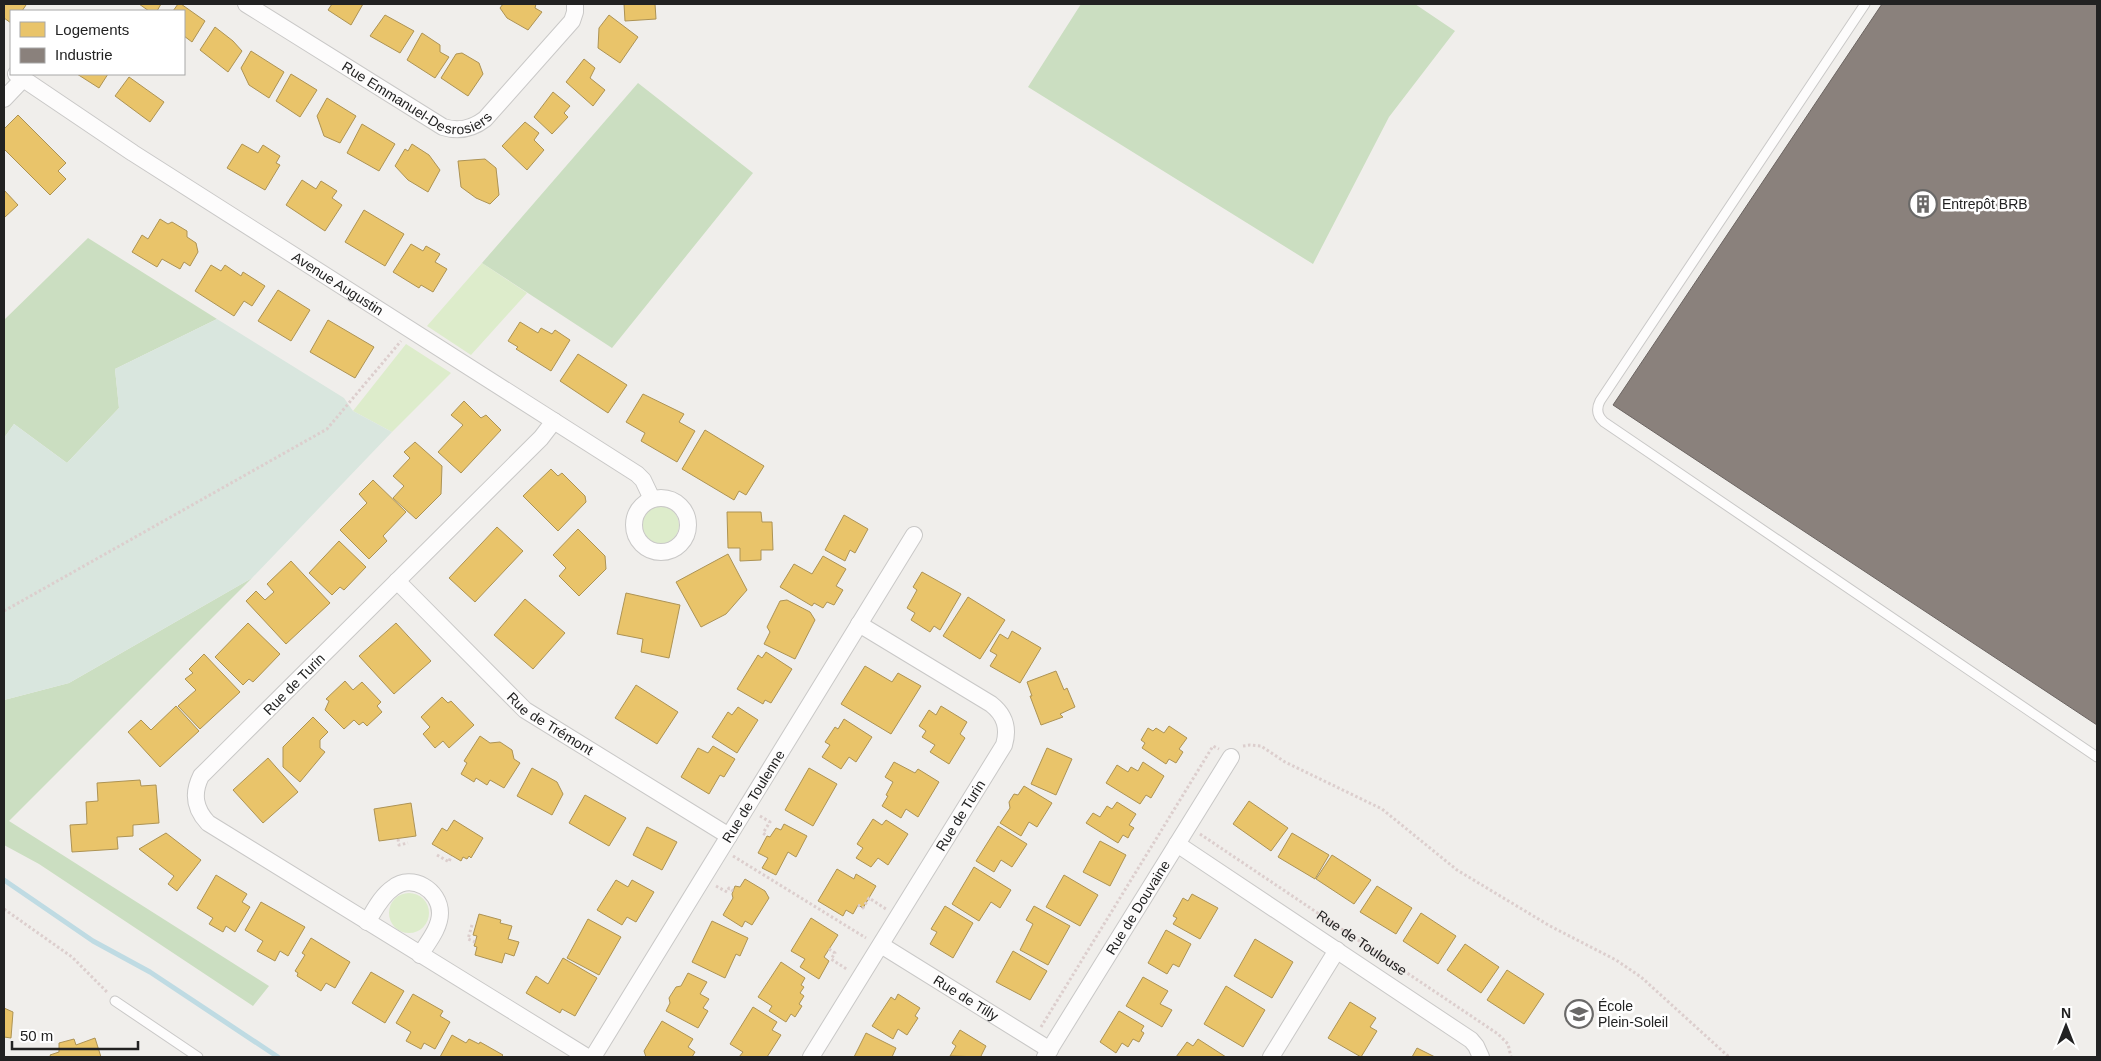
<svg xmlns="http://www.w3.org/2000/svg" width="2101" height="1061" font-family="Arial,sans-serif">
<rect width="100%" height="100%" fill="#f0eeeb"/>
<path fill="#ddeccb" d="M482 263 527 293 471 355 427 326Z
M406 344 451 373 392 432 353 411Z
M641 525a19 19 0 1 1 38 0a19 19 0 1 1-38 0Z
M389 913a20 20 0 1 1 40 0a20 20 0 1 1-40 0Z"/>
<path fill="#cbdec1" d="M1081 4H1415L1455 31 1389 117 1313 264 1028 87Z
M638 83 753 173 612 348 482 263Z
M88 238 217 319 115 369 119 408 67 463 14 424 4 438V320Z
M252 578 9 821 269 986 253 1006 39 864 4 845V700L69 683Z"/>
<path fill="#d9e6de" d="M217 319 344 398 353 411 392 432 252 578 69 683 4 700V438L14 424 67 463 119 408 115 369Z"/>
<path fill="#e9c46a" stroke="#ad9354" d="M4 4H25L26 5 22 11H11V23L4 18Z
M139 4H161L157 11H149Z
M178 4H181L205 21 192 42 184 36V11H173Z
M332 4H363L351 25 328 10Z
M503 4H536L535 8 542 12 528 30 507 18 500 8Z
M624 4H655L656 19 625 21Z
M385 15 414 31 400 53 370 36Z
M609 15 638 37 620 63 598 48 599 28Z
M215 27 233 41 242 51 228 72 200 50Z
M422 33 440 45V52L449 57 435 78 407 60Z
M251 51 284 72 269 98 249 85 241 68Z
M462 53 479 63 483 74 468 96 441 78 456 54Z
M584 59 595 68 590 78 605 90 593 106 566 82Z
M77 74H108L99 88Z
M291 74 317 90 300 117 276 101Z
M129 77 164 102 150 122 115 96Z
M553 92 570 106 564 113 568 117 552 134 534 117Z
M327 98 356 116 340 143 324 136 317 116Z
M18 115 66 163 58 171 66 179 50 195 4 149V129Z
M525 122 539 133 534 140 544 150 527 170 502 146Z
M362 124 395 144 379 171 347 153Z
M242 144 258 153 263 145 280 156 276 163 280 165 265 190 227 168Z
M412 144 429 155 440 170 428 192 408 180 395 166 405 149 408 151Z
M485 159 496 168 499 195 490 204 476 198 461 187 458 161Z
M302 180 316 189 321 181 337 191 332 198 342 205 325 231 286 205Z
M4 190 18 205 5 217 4 216Z
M364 210 404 234 385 266 345 242Z
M160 219 168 224 172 222 187 231V237L196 243 198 252 190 266 184 262 180 269 162 259 157 267 132 252 142 235 148 239Z
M411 244 423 251 426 246 440 254 435 262 447 269 433 292 421 285 419 288 393 272Z
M211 265 221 271 225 265 241 276 243 272 265 286 252 306 244 301 234 316 195 291Z
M278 290 310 310 291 341 258 321Z
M328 320 374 347 355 378 310 352Z
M520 322 538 333 541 328 552 334 555 330 570 340 551 371 516 349 518 347 508 341Z
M578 354 627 385 608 413 560 381Z
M643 394 684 414 679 422 695 431 677 462 641 441 645 433 626 422Z
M464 401 481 418 486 415 501 430 461 473 438 452 463 425 451 415Z
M705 430 764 466 746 495 739 491 734 500 682 469Z
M415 442 442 466 441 494 416 519 393 498 404 486 393 476 410 458 404 452Z
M551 469 558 476 562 473 585 496 586 502 558 531 523 496Z
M373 480 406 512 383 536 387 541 369 559 340 530 367 503 359 494Z
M727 512H761L762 522H772L773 550H761V560L740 561V548H728Z
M844 515 868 529 855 553 850 550 845 561 825 550Z
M497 527 523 551 475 602 449 578Z
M578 529 605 556 606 569 579 596 559 576 566 568 553 555Z
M339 541 366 567 344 590 340 587 332 595 309 573Z
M728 554 747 590 726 614 701 627 676 582Z
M823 556 846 569 836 586 843 590 834 605 827 602 823 608 814 603 812 606 780 587 794 564 812 574Z
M291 561 330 603 286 644 246 601 256 591 265 600 274 592 267 584Z
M922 572 961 594 940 630 934 626 930 632 911 620 915 613 907 608 917 590 913 587Z
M626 593 680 605 669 658 641 652 643 639 617 634Z
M968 597 1005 620 980 659 943 636Z
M525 599 565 633 533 669 494 635Z
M787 600 810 612 815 620 795 659 764 644 770 632 767 627 780 601Z
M248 623 280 654 253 682 249 679 243 685 215 657Z
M396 623 431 661 394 694 359 656Z
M1012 631 1041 648 1020 683 990 666 997 655 990 651 1000 634 1008 639Z
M766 652 792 669 771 703 765 700 763 704 737 689 758 655 762 658Z
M204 654 240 692 200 729 178 706 196 690 185 679 193 673 189 669Z
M865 666 892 682 898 673 921 686 891 734 841 704Z
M1056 671 1064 690 1067 688 1075 707 1060 714 1063 717 1041 725 1030 696H1032L1027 682Z
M345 681 353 690 362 682 381 702 377 706 382 712 367 726 363 722 359 725 354 720 344 729 325 710 329 701 326 699Z
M636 685 678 712 657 744 615 718Z
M442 697 448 703 451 701 474 725 449 748 443 741 435 748 423 734 430 727 421 717Z
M176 706 199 731 160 767 128 732 141 720 151 730Z
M941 706 967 722 960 734 965 738 949 764 930 752 935 745 922 737 926 731 919 726 929 710 936 715Z
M738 707 758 720 737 753 712 737 728 712 732 715Z
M313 717 328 732 320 740V748L325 752 300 782 283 767V747Z
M844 719 872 737 856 762 849 757 841 769 822 757 830 745 825 742 835 727 838 729Z
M1169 726 1187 738 1179 749 1183 752 1176 763 1169 759 1166 764 1142 748 1145 743 1141 740 1148 728 1153 731 1156 728 1164 733Z
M480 736 490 743 500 742 512 750 514 759 520 763 504 788 490 780 487 785 476 778 474 782 461 774 467 763 464 761Z
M713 746 735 759 724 777 720 775 709 794 681 777 698 748 708 753Z
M1047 748 1072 759 1056 795 1031 784Z
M268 758 298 792 263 823 233 790Z
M894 762 915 773 918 769 939 782 918 817 906 809 901 818 882 806 888 796 886 795 893 782 885 777Z
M1143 762 1164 776 1151 798 1146 795 1140 804 1106 783 1117 765 1128 772 1131 767 1138 771Z
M532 768 557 782 563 794 552 815 517 796Z
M809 768 837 784 813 826 785 810Z
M140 780 141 786 156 785 159 823 133 825V836L117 837 118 849 72 852 70 825 87 824 86 802 98 801 97 783Z
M1024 786 1052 803 1037 827 1029 822 1021 836 1000 823 1010 808 1009 802 1014 794 1018 795Z
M585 795 626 818 609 846 569 823Z
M1249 801 1288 828 1271 851 1233 824Z
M1117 802 1136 814 1129 825 1134 828 1131 832 1128 838 1123 835 1118 843 1086 823 1093 813 1100 817 1107 806 1112 809Z
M411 803 416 836 379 841 374 809Z
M873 819 882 825 886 820 908 834 888 865 878 858 871 867 856 858 863 848 857 844Z
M454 820 483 838 471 858 469 856 467 859 463 857 461 861 432 844 442 828 447 831Z
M784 824 807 836 796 857 788 852 776 875 762 868 768 858 758 853 767 836 770 837 776 828 781 830Z
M998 826 1027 844 1012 867 1001 860 994 872 976 861Z
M647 827 677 842 662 870 633 855Z
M166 833 201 860 177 891 168 884 174 876 139 849Z
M1292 833 1329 855 1315 879 1278 857Z
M1100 841 1126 855 1110 886 1083 872Z
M1332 855 1371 880 1354 904 1316 879Z
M974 867 1011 890 1000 908 991 902 979 921 952 904Z
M837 869 854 879 856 874 876 886 863 908 858 905 853 914 846 910 843 916 818 901Z
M216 875 247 894 242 902 250 907 235 932 226 926 223 932 209 924 213 918 197 908Z
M1064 875 1098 895 1080 926 1046 907Z
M745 879 765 891 769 898 752 925 745 921 742 927 723 915 733 898 732 894 735 886 740 887Z
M616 880 628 887 632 880 654 892 636 922 627 917 622 925 597 910Z
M1377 886 1412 908 1396 934 1360 912Z
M1192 894 1218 908 1200 939 1173 924 1177 918 1173 916 1183 898 1188 901Z
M261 902 305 927 288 956 280 951 275 961 257 951 263 941 245 930Z
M945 906 973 923 953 958 930 944 937 932 931 929Z
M1034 906 1070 926 1048 965 1020 950 1033 924 1026 920Z
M1421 913 1456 936 1438 964 1403 941Z
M479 914 501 920 500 923 512 926 508 939 519 942 514 956 505 953 502 963 475 955 477 947 474 946 477 936 473 935Z
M811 918 838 935 824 957 829 961 819 979 800 967 805 959 791 951Z
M588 919 621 937 599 975 567 958Z
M712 921 748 938 740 956 736 954 725 978 692 962Z
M1166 930 1191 944 1179 967 1173 964 1167 974 1148 963Z
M311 938 350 962 335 988 326 983 321 991 297 976 298 973 295 971 305 955 302 953Z
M1255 939 1293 962 1272 998 1234 976Z
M1465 944 1499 967 1481 993 1447 970Z
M1013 951 1047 971 1030 1000 996 982Z
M563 958 597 978 575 1016 562 1009 560 1013 526 993 536 976 548 984Z
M781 962 805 978 801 985 804 987 800 993 804 996 799 1004 802 1006 795 1017 791 1014 786 1022 769 1011 772 1006 758 997Z
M1507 970 1544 994 1524 1024 1487 1000Z
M371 972 404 991 385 1023 352 1003Z
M688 973 707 982 700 994 709 999 703 1008 708 1011 698 1028 666 1011 670 1003 669 998 676 987 681 986Z
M1143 977 1168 991 1160 1004 1172 1010 1162 1027 1126 1006Z
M1226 986 1265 1010 1243 1047 1204 1024Z
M413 994 443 1011 440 1016 450 1022 435 1049 424 1043 421 1049 406 1041 411 1032 396 1023Z
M898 994 920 1008 915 1016 918 1018 907 1035 898 1029 893 1039 872 1026 891 997 895 1000Z
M1350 1002 1376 1018 1370 1027 1377 1031 1361 1057 1328 1038Z
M753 1007 777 1022 772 1030 781 1035 767 1057H739L743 1052 730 1044Z
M4 1008 13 1012 11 1038 4 1037Z
M1119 1011 1144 1026 1141 1031 1144 1033 1139 1042 1133 1039 1128 1047 1122 1043 1116 1053 1100 1042Z
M662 1021 693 1039 688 1047 695 1052 692 1057H646L644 1051Z
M960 1030 986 1046 981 1056 983 1057 950 1056 956 1046 952 1043Z
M866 1033 896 1048 892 1057H854Z
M452 1035 466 1043 469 1039 479 1044 480 1042 503 1055 501 1057H440Z
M95 1038 101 1057H51L50 1055 59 1052V1043L74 1039 76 1045Z
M1198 1039 1226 1057H1176L1187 1042 1193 1046Z
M1417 1048 1435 1057H1412Z"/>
<path fill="#8a817c" stroke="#6b6461" d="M1882 4H2097V725L1613 405Z"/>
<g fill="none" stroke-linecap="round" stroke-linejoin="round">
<path stroke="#bfdbe3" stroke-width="5" d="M4 880 93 941 150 972 278 1057"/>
<defs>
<path id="lane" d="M1865 4 1600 401C1596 409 1597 416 1604 422L2097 757
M115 1001 198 1057"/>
<g id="street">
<path id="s2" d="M246 4 443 127C459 132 472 129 485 119L572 21 575 12V4"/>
<path id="s3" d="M16 74 133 153 637 474 643 480 652 499"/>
<path d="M4 99 23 79"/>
<path d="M554 421 541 438 201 776C192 794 195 809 208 823L587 1057"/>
<circle cx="661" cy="525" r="27"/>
<path id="s4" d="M397 581 525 710 729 836"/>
<path d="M1177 844 1471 1040 1476 1046 1481 1057"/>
<path d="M367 922C374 911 381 896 393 888 412 873 440 890 440 913 440 928 428 942 420 955"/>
<path id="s5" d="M881 945 1050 1050"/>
<path id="s6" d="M593 1057 914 535"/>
<path id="s7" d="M811 1057 1004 745C1009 728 1005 715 991 704L859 624"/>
<path id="s8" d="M1045 1057 1231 757"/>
<path d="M1271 1057 1337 950"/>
</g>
</defs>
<use href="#lane" stroke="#c9c8c7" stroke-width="11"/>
<use href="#street" stroke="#c9c8c7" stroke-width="18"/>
<g stroke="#dccecd" stroke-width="3" stroke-dasharray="2.5 2.5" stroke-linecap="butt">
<path d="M4 611 327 429 401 341"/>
<path d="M1243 746 1250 745 1261 746 1285 762 1382 809 1457 870 1550 926 1616 960 1641 977 1729 1057"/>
<path d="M760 816 770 822 763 833 767 836"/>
<path id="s1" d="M1200 834 1498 1034 1508 1044 1511 1057"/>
<path d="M398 839 399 845 408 843"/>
<path d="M437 855 449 862 451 856"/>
<path d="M733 856 866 938"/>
<path d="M716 886 727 892 729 888 733 891"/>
<path d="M858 905 863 908 869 898 886 909"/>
<path d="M4 909 72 957 108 993"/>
<path d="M472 925 468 939 475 942"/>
<path d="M829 949 835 953 831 959 848 970"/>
<path d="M1041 1027 1213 746 1219 749"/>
</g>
<use href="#lane" stroke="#fdfcfc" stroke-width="9"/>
<use href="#street" stroke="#fdfcfc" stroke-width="16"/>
</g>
<defs>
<symbol id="building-ring" viewBox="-11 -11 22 22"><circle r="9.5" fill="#fff" stroke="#6a6968" stroke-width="1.5"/><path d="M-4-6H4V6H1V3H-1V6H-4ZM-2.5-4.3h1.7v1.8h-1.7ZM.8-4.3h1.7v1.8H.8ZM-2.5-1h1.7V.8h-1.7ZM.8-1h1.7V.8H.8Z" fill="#6a6968"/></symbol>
<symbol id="school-ring" viewBox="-11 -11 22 22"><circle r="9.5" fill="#fff" stroke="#6a6968" stroke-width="1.5"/><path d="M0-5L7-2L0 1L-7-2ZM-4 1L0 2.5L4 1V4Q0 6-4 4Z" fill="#6a6968"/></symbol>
</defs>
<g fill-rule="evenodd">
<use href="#building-ring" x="1907" y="188" width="32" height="32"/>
<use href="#school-ring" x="1563" y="998" width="32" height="32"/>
</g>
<g text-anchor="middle" stroke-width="5" stroke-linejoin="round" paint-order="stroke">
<g font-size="14" fill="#222" stroke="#fff">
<text dy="5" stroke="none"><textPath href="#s2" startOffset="199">Rue Emmanuel-Desrosiers</textPath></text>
<text dy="5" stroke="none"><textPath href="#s3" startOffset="384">Avenue Augustin</textPath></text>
<text transform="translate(294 684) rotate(-45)" y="5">Rue de Turin</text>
<text dy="5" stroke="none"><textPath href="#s4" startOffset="210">Rue de Trémont</textPath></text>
<text dy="5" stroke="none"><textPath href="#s6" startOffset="306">Rue de Toulenne</textPath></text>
<text dy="5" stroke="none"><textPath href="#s7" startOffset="284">Rue de Turin</textPath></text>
<text dy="5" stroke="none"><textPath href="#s8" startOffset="176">Rue de Douvaine</textPath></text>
<text dy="5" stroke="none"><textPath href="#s1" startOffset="195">Rue de Toulouse</textPath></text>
<text dy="5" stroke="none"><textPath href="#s5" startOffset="100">Rue de Tilly</textPath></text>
</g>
<g font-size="14" fill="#222" stroke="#fff" text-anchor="start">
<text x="1942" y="209">Entrepôt BRB</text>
<text x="1598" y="1011">École<tspan x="1598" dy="16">Plein-Soleil</tspan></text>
</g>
</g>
<rect width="2101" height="1061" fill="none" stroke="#222222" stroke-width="10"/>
<rect x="10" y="10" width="175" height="65" fill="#ffffff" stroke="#a7a7a7"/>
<rect x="20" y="22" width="25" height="15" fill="#e9c46a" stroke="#a7a7a7"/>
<text x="55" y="35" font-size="15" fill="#222222">Logements</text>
<rect x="20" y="48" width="25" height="15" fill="#8a817c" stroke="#a7a7a7"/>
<text x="55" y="60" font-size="15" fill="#222222">Industrie</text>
<g transform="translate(2066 1026)" stroke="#ffffff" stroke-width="4" paint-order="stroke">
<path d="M0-4L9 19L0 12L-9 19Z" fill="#222222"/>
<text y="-8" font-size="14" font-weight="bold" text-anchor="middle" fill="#222222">N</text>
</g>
<path d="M12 1041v8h126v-8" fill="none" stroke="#222222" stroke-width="2.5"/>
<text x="20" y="1041" font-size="15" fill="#222222" stroke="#ffffff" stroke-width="4" paint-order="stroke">50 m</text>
</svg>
